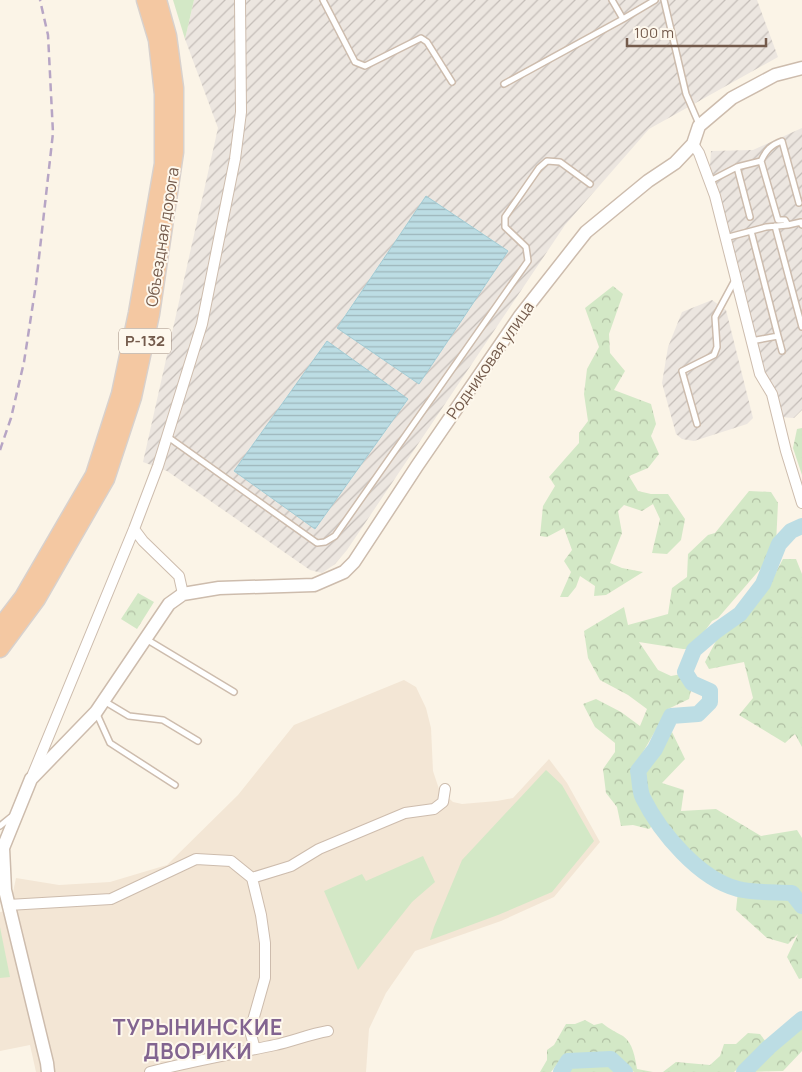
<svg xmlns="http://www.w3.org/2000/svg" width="802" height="1072" font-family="Manrope,sans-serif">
<defs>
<pattern id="industrial-furrows" width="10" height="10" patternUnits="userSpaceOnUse" patternTransform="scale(1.25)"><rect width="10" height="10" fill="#ece6e0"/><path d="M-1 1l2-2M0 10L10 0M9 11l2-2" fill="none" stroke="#c4bdb8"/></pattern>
<pattern id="forest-crowns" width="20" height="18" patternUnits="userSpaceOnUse" patternTransform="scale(1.25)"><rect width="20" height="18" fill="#d3e8c6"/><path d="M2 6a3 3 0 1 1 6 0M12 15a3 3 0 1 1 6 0" fill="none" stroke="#b0bfa3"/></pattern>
<pattern id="water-rules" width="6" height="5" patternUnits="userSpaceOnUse" patternTransform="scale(1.25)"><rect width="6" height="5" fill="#bcdde4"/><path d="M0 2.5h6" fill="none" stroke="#9db6bb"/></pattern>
</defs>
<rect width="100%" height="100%" fill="#fbf4e7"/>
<path fill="#f3e6d5" d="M404 680 416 687 426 708 431 728 433 771 439 789 453 802 462 804 497 801 513 798 549 759 567 783 600 842 554 897 501 921 415 951 386 993 369 1029 366 1072H36L30 1045 0 1051V912L15 910 12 897 16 878 59 885 110 882 167 865 238 795 294 725Z"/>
<path fill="url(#industrial-furrows)" d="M194 0H757L778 57 649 129 565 225 347 550 335 564 322 573 310 570 167 471 143 462 218 128 185 39Z
M802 128V410L794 418 780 417 772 401 710 165 711 151 753 150Z
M712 300 726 310 753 418 747 424 694 441 682 439 676 434 662 383 668 347 682 312Z"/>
<path fill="#d3e8c6" d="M173 0H194L185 39Z
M546 770 562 785 594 841 552 892 498 915 430 940 434 927 462 860Z
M423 856 435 882 412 902 358 970 324 891 362 874 366 881Z
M0 927 10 977 0 978Z"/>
<path fill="url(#forest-crowns)" d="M613 286 623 294 609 334 610 353 625 371 614 390 651 404 656 424 651 436 659 454 648 468 629 476 638 491 651 494H668L685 519 681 540 667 554 652 553 660 519 653 504 642 511 624 505 618 511 622 533 610 563 622 568 643 572 606 595 594 596 595 586 580 576 576 587 568 597H560L571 572 564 561 572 550 564 528 547 537 540 536 543 506 555 486 549 477 579 443V433L588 421 584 394 587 369 599 347 585 308Z
M802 428V475L793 448 797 429Z
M749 491 771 492 778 503 776 544 762 567 718 618 712 621 692 649H683L639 642 658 670 671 676 687 673 693 681 689 699 668 709 636 764 638 804 653 825 649 829 633 825 621 826 617 807 606 793 603 769 615 752V743L595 727 583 704 596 699 621 712 640 726 647 709 628 695 600 680 588 658 584 631 624 607 628 625 668 614 672 588 687 577 688 554 708 535 715 533Z
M783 559H796L802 574V747L795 734 785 743 739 715 753 698 744 662 709 669 705 662 718 637 735 626 763 596Z
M138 593 154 602 137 629 121 619Z
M672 732 685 759 662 783 684 790 681 811 716 809 761 836 797 830 802 838V899L795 889 716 883 692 857 648 799 642 772 657 756Z
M738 891C758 893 790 891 802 910V978L799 979 787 957 798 934 788 944 767 938 736 910Z
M585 1020 594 1025 602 1023C609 1029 616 1032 623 1036 633 1043 635 1058 637 1069L653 1072H634L612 1055H567L560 1060 551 1072H540L547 1060V1050L554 1045 566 1024H575Z
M802 1025V1051L783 1071 749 1072Z
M748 1033 760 1034 766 1042 734 1072H663L676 1062 710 1065 720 1056 724 1044H736Z
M592 1062 609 1066 617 1072H565L569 1064Z"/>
<path fill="url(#water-rules)" stroke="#a3ccd5" d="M426 196 508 251 419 384 337 328Z
M327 341 408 399 315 529 234 471Z"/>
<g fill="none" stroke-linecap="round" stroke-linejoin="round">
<path stroke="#bcdde4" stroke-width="16" d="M802 526 791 531 779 544 763 584 740 614 716 631 694 650 685 672 692 683 710 691V702L698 714 671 716 655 749 638 771C640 779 639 790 643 798 660 832 699 879 738 889 755 893 774 892 792 893L802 906
M561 1072 568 1061 611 1059 625 1072
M744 1072 769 1047 802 1019"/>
<defs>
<path id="service" d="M323 0 355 62 365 66 421 38 427 42 452 82
M664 0 686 94 699 124
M623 19 655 0
M504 84 623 19 612 0
M737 167 750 217
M710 181 737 167 761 161C766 150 771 145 782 141L799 203
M788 225 801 222 802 225
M775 226 802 327
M725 238 766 227 788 225 785 220H778L761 161
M778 336 782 351
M751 341 778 336 751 231
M697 424 682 371 714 355 717 347 715 317 735 280
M168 437 317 543 325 542 335 536 528 261 526 247 505 227V217L539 168 547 161 560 162 590 184
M146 639 234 692
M104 701 129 716 163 720 198 741
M96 712 110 743 175 785
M0 826 11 817"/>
<path id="minor" d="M693 144 699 153 715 196 760 374 772 394 786 451 802 503
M134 529 143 541 179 576 183 594
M33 774 134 529 158 466 202 324 235 159 241 112 240 0
M252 878 261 915 265 943V978L250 1031 255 1049
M8 905 111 899 196 859 231 861 252 878 291 866 319 849 405 813 434 809 443 802 445 789
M150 1072C191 1061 233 1054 275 1045 293 1041 310 1034 328 1031"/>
<path id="tertiary" d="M48 1072 47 1063 5 890 3 848 31 779 96 712 169 604 183 594 219 588 314 585 344 572 354 562 417 466 520 316 586 232 648 181 675 163 693 144 699 126 732 98 775 75 802 68"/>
<path id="trunk" d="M0 627 23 597 94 475 120 394 137 313 163 164V94L157 40 145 0
M0 649 37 599 106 479 133 397 151 314 175 152V88L168 36 158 0"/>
</defs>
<use href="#service" stroke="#cdbcad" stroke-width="8"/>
<use href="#minor" stroke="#cdbcad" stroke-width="12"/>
<use href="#tertiary" stroke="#cdbcad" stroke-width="15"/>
<use href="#trunk" stroke="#d8d1cd" stroke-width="19"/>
<use href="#service" stroke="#fff" stroke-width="5"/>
<use href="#minor" stroke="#fff" stroke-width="10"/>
<use href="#tertiary" stroke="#fff" stroke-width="12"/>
<use href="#trunk" stroke="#f4c8a2" stroke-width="16"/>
<path stroke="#b7a5c5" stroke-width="2.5" stroke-dasharray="8 5" stroke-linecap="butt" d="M0 450 11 418 24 362 36 284 53 133 48 35 40 0"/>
</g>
<g text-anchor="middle" stroke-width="4" stroke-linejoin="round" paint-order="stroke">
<rect fill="#fef8ed" stroke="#9d8a7c" stroke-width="1" x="119" y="328.5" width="52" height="25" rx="4"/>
<g font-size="15" font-weight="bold" fill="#745b4c">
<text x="145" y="346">Р-132</text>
</g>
<g font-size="16" fill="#745b4c" stroke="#fef8ed">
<text transform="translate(162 237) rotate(-81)" y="6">Объездная дорога</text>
<text transform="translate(490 360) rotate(-55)" y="6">Родниковая улица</text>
</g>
<g font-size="21" font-weight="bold" letter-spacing="1" fill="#826490" stroke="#fef8ed">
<text x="198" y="1035">ТУРЫНИНСКИЕ<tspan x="198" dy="24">ДВОРИКИ</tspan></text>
</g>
</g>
<path d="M627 38v8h139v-8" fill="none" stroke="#745b4c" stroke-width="2.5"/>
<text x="634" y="38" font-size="15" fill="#745b4c" stroke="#fef8ed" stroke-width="4" paint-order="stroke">100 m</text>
</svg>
